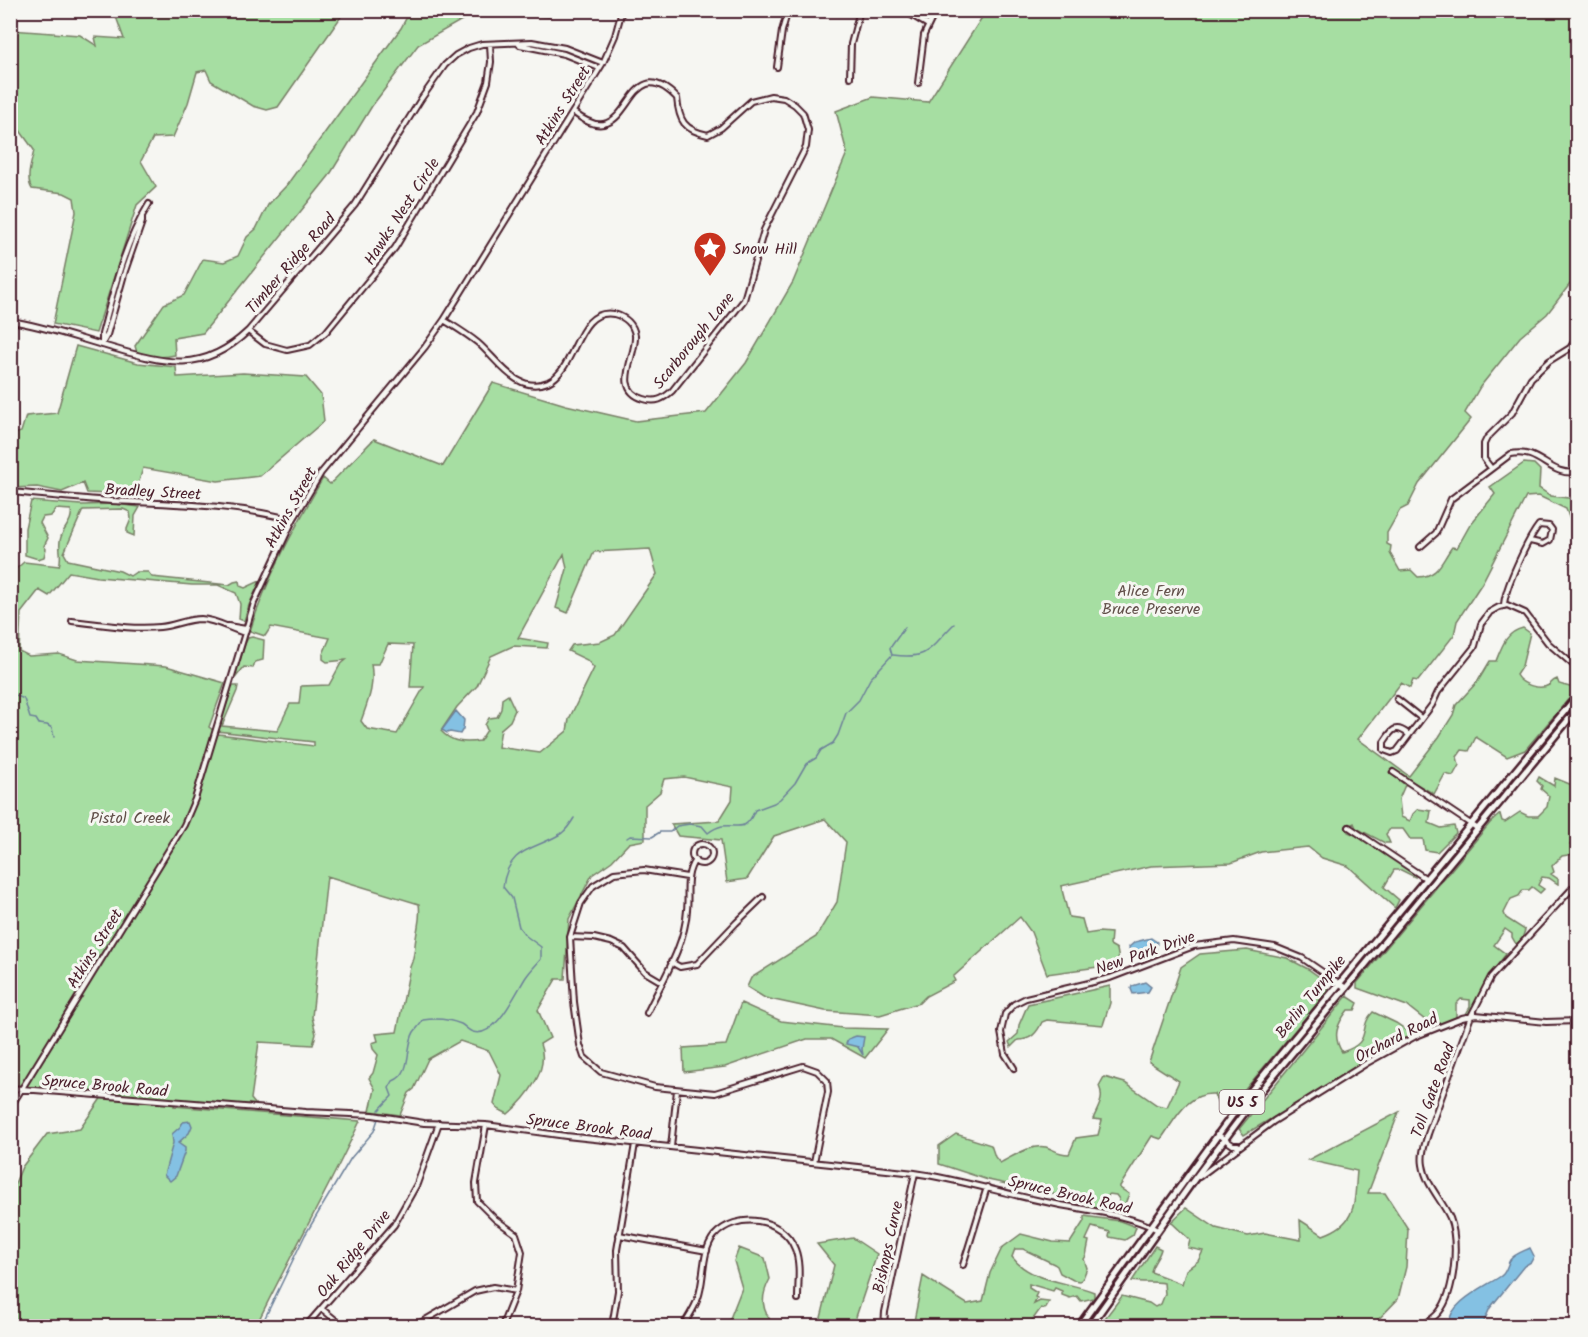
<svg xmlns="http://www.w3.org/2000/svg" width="1588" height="1337" font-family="Kalam,sans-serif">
<rect width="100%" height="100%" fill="#f6f6f2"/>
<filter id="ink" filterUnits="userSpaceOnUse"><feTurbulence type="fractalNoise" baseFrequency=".0167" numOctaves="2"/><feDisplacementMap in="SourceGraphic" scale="12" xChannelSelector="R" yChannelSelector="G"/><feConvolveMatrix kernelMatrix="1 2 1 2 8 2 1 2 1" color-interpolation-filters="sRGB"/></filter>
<g filter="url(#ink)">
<path fill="#a6dea2" stroke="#787e66" stroke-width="1.5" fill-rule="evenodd" d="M114 11H345L278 107 267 110 253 106 211 81 206 70 197 72 188 103 173 137 153 138 141 161 156 187 137 205 96 333 53 324 76 212 74 198 64 193 32 189C25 178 32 162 34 150L11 118V30L80 35 97 46 95 37 124 39Z
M410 11H552L549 17 474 13 418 45 372 106 329 176 203 333 174 338 175 355C162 358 150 357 137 353L135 346 164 304 184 295 203 259 224 262 238 256 247 237 256 229 268 205 286 186 401 28Z
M986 11H1577V275L1547 314 1520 337 1480 387 1465 413 1471 419 1419 484 1408 506 1400 510 1387 533V544L1391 546 1390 553 1400 571 1411 570 1418 577C1439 576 1441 562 1452 547L1457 548 1470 525 1495 494 1490 487 1524 463 1534 464 1540 470 1539 488 1551 496 1577 499V532L1573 528 1566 509 1539 496 1526 497 1482 583 1457 621 1454 635 1418 681 1413 680 1410 688 1401 683 1358 739 1409 776 1439 737 1453 715 1456 705 1478 681 1490 661H1496C1502 646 1506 632 1523 628L1530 633 1522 666 1516 675C1521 684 1539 691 1549 685 1551 683 1553 680 1557 679L1559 684 1577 689 1525 750 1507 757 1476 737 1469 751 1462 750 1457 757 1459 765 1453 776 1445 774 1434 794 1392 770 1389 772 1405 785 1399 799 1401 817 1410 821 1413 814 1418 809 1431 811 1429 823 1441 828 1454 826 1456 833 1437 852 1425 850 1423 839H1410L1403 829H1390L1386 834 1390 843H1385L1356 828 1354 823 1346 827 1348 832 1367 840 1415 874V877L1401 870H1394L1384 887 1399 900 1395 908 1348 866 1322 858 1308 847 1261 852 1231 863 1151 866 1061 886 1069 917 1082 919 1086 934 1099 932 1111 933 1110 945 1117 949 1120 966 1098 967 1047 974 1031 932 1020 917 953 977 955 981 926 996 919 1003 880 1015 825 1011 765 998 747 987 751 978 816 937 837 902 846 842 825 819 774 836 747 879 727 882 721 840 678 836 671 824 719 821 732 800 733 787 684 777 664 779 660 792 645 805V840L629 843 612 861 592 875 569 919 565 979H556L538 1010 550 1038 540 1044C550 1069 527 1098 508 1114L498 1109 494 1104 501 1075 489 1051 460 1041 428 1059 414 1089 409 1093 400 1115 370 1111 375 1089 369 1078 373 1073 378 1055 373 1049 372 1043 378 1041 376 1034 397 1032 410 967C415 956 414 949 416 938 418 924 421 918 419 904L327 876 312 1017 316 1034 313 1045 259 1042 251 1099 256 1105 176 1100 174 1106 360 1121C328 1191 289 1257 256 1326H11L10 1195 22 1167 47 1134 80 1129 104 1094 11 1085V567L17 568 24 562 59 566C63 556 57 547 61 537 64 527 73 522 71 510L56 509 51 516 43 517 40 523 48 538 44 546 46 549 44 557 38 559 25 555V528L31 501 81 505 115 504 140 507 135 516 134 536 127 533V529L131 519 130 512 123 509 83 510 64 553 68 560 120 571 130 576 136 572H148L152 577 229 585 234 582 239 581 240 586 245 588 260 581 249 605 244 621 239 619 240 604 236 593 218 585H192L98 577 69 572 49 596 39 590 21 613 19 651 29 656 59 654 77 660 166 666 225 683 209 727 218 734 314 746V742L217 731 233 686H238L237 691 222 726 277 731 290 704H299L301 686 329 685 340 665 346 660 327 662 323 659V654L330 638 271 627 265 636 250 631C267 577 295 527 323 478L330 484 374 439 443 466 493 383 566 405 636 421 706 413 746 363 793 282 847 153 836 111 873 97 928 102ZM650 549 657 574 615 635 600 642 572 645 568 651 587 660 594 668 569 719 567 731 540 753 498 747 501 729 510 721 515 710 508 695 502 699 501 709 497 717 489 718 485 725 487 730 480 741C465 743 452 743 441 731L457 707 477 686 491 656 513 646 547 648 548 643 518 638 564 554 567 569 556 608 568 613 594 552ZM388 644 413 645 410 687H424L397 734 367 729 361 721C368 701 375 686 371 664H379Z
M76 346 138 363 176 367 177 377 243 373 306 377 321 395 324 421 260 476 218 481 143 468 135 495 87 493 83 483 62 492 37 487 11 488V435L21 432 26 416 57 413Z
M252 637 264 640 263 660 255 662 253 668 244 667 236 677 235 673C242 662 241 649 248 638Z
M1539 777 1554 786 1555 778 1572 785 1577 777V835L1570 845 1577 848V857L1574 854 1562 856 1552 866 1554 872 1551 874 1558 879V884L1549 878 1542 877 1538 885 1544 889 1540 893 1532 887 1529 890H1523L1519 896 1511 899 1504 913 1506 918 1525 930 1522 939 1516 944 1512 937V934L1505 929 1494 945 1506 954 1490 975 1470 1014H1466L1470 1007V1000L1461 999 1456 1004V1018L1440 1025 1438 1024 1434 1015 1431 1021 1425 1020 1407 1006 1357 988V983L1490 823 1500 814 1502 821 1505 822 1520 812 1528 816H1538L1547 807 1549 796 1541 789 1542 786 1537 781Z
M1247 950 1287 958 1308 969 1328 983 1327 992 1227 1111 1226 1106 1218 1105 1214 1094C1187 1092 1175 1120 1161 1139L1152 1136 1120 1186V1188L1129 1194 1121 1213 1118 1210 1119 1199 1116 1195 1109 1194 1103 1209 1086 1206V1201L988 1180 939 1164V1146L956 1134 991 1145 995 1157 1000 1163C1014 1156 1030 1144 1046 1147 1056 1150 1056 1154 1069 1154L1076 1138 1098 1135 1102 1120 1093 1119C1098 1107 1105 1099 1099 1086L1104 1077 1125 1083 1157 1105 1167 1107 1179 1081 1149 1062 1181 967 1200 954Z
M1110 986V1003L1103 1025 1047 1020 1042 1022C1037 1033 1031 1040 1018 1040L1011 1047 1009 1042 1018 1034 1019 1025 1028 1004Z
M1347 996 1358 1003 1355 1010H1348C1337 1024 1332 1036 1342 1052 1374 1042 1357 1028 1373 1012L1396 1023 1412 1034 1244 1135 1239 1129Z
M741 1003 781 1021 843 1028 888 1029 865 1058 831 1039H807L725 1067 684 1072 683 1048 726 1045Z
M1399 1112 1368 1193H1385L1408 1229 1406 1267 1398 1299 1372 1326H1099L1122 1296 1149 1303 1155 1307 1161 1304 1165 1294 1164 1283C1153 1281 1143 1283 1132 1281L1155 1246 1161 1249C1159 1258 1152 1263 1151 1272L1182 1284 1186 1270 1198 1261 1203 1251 1188 1248 1190 1240 1171 1222 1186 1208 1216 1228 1248 1236 1265 1233 1301 1240 1300 1220 1323 1235C1358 1223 1354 1202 1357 1171L1308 1160Z
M1084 1216 1120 1221 1136 1227 1133 1235 1125 1240 1109 1237 1110 1232 1092 1227 1086 1240 1089 1241 1086 1256 1084 1259 1087 1268 1083 1278 1080 1281 1073 1280 1060 1273 1057 1266 1054 1264 1023 1249H1015L1012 1257C1031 1282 1067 1281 1094 1292V1298L1081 1301 1077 1296 1070 1298 1062 1295V1291L1055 1288 1053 1291 1029 1284V1288L1037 1293 1035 1297 1037 1298 1034 1304 1040 1301 1049 1302 1045 1309 1041 1308 1028 1326H961L958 1322 952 1326H913L923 1276 967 1304 983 1301 990 1273 1002 1248 1021 1234 1053 1242 1070 1243 1084 1221Z
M853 1238 877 1254 853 1326H819L834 1265 817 1244Z
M739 1248 765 1258 770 1279C760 1297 761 1311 775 1326H727L742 1288 734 1261Z"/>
<path fill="#84c1e3" stroke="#6d8099" stroke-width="1.5" d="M456 711 464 720 463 729 460 734 450 732 447 733 442 730Z
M1151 938 1157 942 1156 950 1137 955 1130 953 1129 947 1135 942Z
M1145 982 1151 987 1148 992 1133 994 1131 989 1132 986Z
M856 1036 864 1037 862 1049 863 1055 858 1047 846 1044 848 1039Z
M190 1121 192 1126 189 1133 178 1143 185 1148V1151L176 1176 170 1181 164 1175 173 1143 172 1134 180 1127 183 1122Z
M1530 1248 1534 1256 1531 1262 1524 1266 1490 1308 1482 1326H1449C1447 1303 1485 1287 1501 1276 1506 1273 1507 1265 1510 1260 1514 1254 1524 1251 1530 1248Z"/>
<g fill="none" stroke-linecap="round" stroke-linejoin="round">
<path stroke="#6d8099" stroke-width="1.5" d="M893 655C931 660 930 647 954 624
M10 693 24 699 30 718 36 719 39 724 47 725 52 728 54 737
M627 838 630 836 652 837 660 832H670L677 826 690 824 702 826 708 833C712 830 717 827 722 826 740 824 745 833 755 810L774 803 780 799 795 783 806 764 816 758 821 750 833 743 838 735 846 713 859 700 870 679 892 655 890 648 905 627
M379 1110 392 1096 389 1088 393 1081C413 1073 405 1047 414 1032 417 1028 421 1024 423 1020 435 1018 449 1019 461 1024 465 1026 468 1031 473 1032 496 1039 516 992 526 977 530 971 536 965 541 959V947L526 936 519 927 512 898 503 887C508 846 536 850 562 833 567 829 571 823 574 818
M261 1326 305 1235 351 1158 374 1131 378 1119"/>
<defs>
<path id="minor" d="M903 10 928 25
M915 10 931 20
M520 45 564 54 599 68
M777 67 782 31 788 10
M850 77 851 44 860 10
M918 83 924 35 936 10
M444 320C455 327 467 334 478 343 498 360 517 395 548 382 577 369 576 307 614 314 625 317 633 323 635 335 637 356 611 389 644 399 656 403 663 399 672 391L744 300 764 230 806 147 808 130 803 113 795 105 784 98 771 96 751 101 721 128 708 135C684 130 679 121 677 98 636 57 632 114 607 123 595 128 582 119 573 112
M10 321C44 326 77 338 109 347 164 363 202 375 248 331L355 205 421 99 445 65 456 55 469 48 482 44 532 42 565 48 603 63
M248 331 265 344 287 350 310 345 326 332 395 248 477 112 488 82 491 62 490 44
M102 344 107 335 125 271 142 222V217
M102 345V334C114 289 124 244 149 204
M1491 468 1484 459V444L1487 438 1512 413 1531 378 1549 361 1570 348 1578 336
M10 492C44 495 78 499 111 501 173 504 233 504 293 520
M1420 547 1436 533 1451 499 1511 454C1541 448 1548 477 1578 472
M1504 606C1504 589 1528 539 1539 525L1549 526 1552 530 1550 540 1543 544 1530 541
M72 621C101 624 131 630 160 627 174 626 186 619 201 619 217 620 230 629 245 633
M228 626 246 629
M1397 699 1421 718
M1408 734C1395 724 1392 730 1384 742V750L1392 753 1397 751 1432 705 1438 692 1475 646 1481 624 1490 612 1499 607 1507 605 1525 613 1548 643 1578 669
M1393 772 1478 829
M1349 827 1425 878
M692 854a10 10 0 1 1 20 0a10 10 0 1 1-20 0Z
M687 877 644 870 614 873 593 886 581 903 570 937 574 1002 580 1045 584 1057 601 1072 655 1087 715 1093 803 1066 817 1071 827 1081 828 1092 814 1162
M570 937 594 938 611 942 624 948 645 972 662 982
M671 962 680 967 697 964 736 923 763 897
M647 1013C662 981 685 946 687 910 689 893 684 875 695 860
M1014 1068 1005 1054 1001 1032 1005 1014 1014 1004 1026 998 1110 978 1194 946 1234 941 1275 947 1302 958 1346 988
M10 1088 306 1112 373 1115 424 1123 486 1125 566 1136 915 1173C962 1180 1005 1194 1051 1203 1084 1210 1128 1214 1158 1230
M10 1108 184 825 195 799 254 603 293 520 321 473 425 347 444 320 603 63 615 36 622 10
M486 1125 476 1183 477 1201 495 1219 516 1234 522 1252 516 1291 502 1326
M1217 1134 1233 1145H1238
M671 1147 677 1090
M1199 1177 1274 1121 1367 1063 1414 1037 1462 1018 1476 1015 1546 1022 1578 1021
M619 1235 707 1251
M963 1265 987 1187
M322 1309 343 1326
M306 1326 394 1225 417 1184 439 1123
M415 1326 475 1291 493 1287 516 1291
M612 1326 618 1291 617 1250 635 1144
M683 1326C688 1317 695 1308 698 1298 705 1279 701 1252 714 1236 736 1211 783 1217 795 1249 801 1264 798 1283 798 1299
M884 1326 885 1312 915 1173
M1421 1326C1428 1322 1434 1318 1439 1312 1455 1292 1459 1242 1450 1218 1442 1200 1426 1185 1423 1165 1421 1154 1425 1144 1428 1134L1471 1016 1491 977 1578 882"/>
<path id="highway" d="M1079 1326 1244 1099 1578 695
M1090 1326 1190 1185 1263 1088 1578 708"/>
</defs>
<use href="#minor" stroke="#4a1f2b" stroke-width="8"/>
<use href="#highway" stroke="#4a1f2b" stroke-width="10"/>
<use href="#minor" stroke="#f6f6f2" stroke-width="4"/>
<use href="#highway" stroke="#f6f6f2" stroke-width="5"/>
</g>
</g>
<defs>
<symbol id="sight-pin" viewBox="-11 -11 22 30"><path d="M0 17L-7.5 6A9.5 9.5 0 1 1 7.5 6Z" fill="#c8321e" stroke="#f6f6f2"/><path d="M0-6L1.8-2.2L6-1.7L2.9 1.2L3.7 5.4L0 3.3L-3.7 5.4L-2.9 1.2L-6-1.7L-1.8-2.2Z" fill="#fff"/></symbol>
</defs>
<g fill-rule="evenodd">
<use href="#sight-pin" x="691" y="229" width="38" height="52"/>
</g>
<g text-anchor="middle" stroke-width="6" stroke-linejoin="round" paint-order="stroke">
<rect fill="#f6f6f2" stroke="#7e6067" stroke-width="1.5" x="1219.5" y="1090" width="45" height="24" rx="4.5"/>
<g font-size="15" font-weight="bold" fill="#4a1f2b">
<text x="1242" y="1107">US 5</text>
</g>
<g font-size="16" fill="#4a1f2b" stroke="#f6f6f2">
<text transform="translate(562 105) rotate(-58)" y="6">Atkins Street</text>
<text transform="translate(401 211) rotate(-57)" y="6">Hawks Nest Circle</text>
<text transform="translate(290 263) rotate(-49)" y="6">Timber Ridge Road</text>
<text transform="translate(693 340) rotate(-51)" y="6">Scarborough Lane</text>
<text transform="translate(153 491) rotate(3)" y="6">Bradley Street</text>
<text transform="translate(290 507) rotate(-61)" y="6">Atkins Street</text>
<text transform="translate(94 948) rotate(-58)" y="6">Atkins Street</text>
<text transform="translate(1145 952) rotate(-19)" y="6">New Park Drive</text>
<text transform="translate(1310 996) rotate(-51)" y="6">Berlin Turnpike</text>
<text transform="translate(1396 1037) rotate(-27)" y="6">Orchard Road</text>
<text transform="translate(105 1085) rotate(5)" y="6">Spruce Brook Road</text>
<text transform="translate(1432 1090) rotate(-70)" y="6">Toll Gate Road</text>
<text transform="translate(589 1126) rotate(7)" y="6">Spruce Brook Road</text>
<text transform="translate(1070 1194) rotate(13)" y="6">Spruce Brook Road</text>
<text transform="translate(887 1247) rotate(-78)" y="6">Bishops Curve</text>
<text transform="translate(353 1253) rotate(-51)" y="6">Oak Ridge Drive</text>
</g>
<g font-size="16" fill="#4a1f2b" stroke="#f6f6f2" text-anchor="start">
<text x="733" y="254">Snow Hill</text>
</g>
<g font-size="16" fill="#614f49" stroke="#f6f6f2">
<text x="1151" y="596">Alice Fern<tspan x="1151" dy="18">Bruce Preserve</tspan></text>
<text x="130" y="823">Pistol Creek</text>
</g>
</g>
<rect width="1588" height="1337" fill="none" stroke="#f6f6f2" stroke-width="36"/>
<rect x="18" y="18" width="1552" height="1301" fill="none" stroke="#4a1f2b" stroke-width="2" filter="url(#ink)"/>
</svg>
